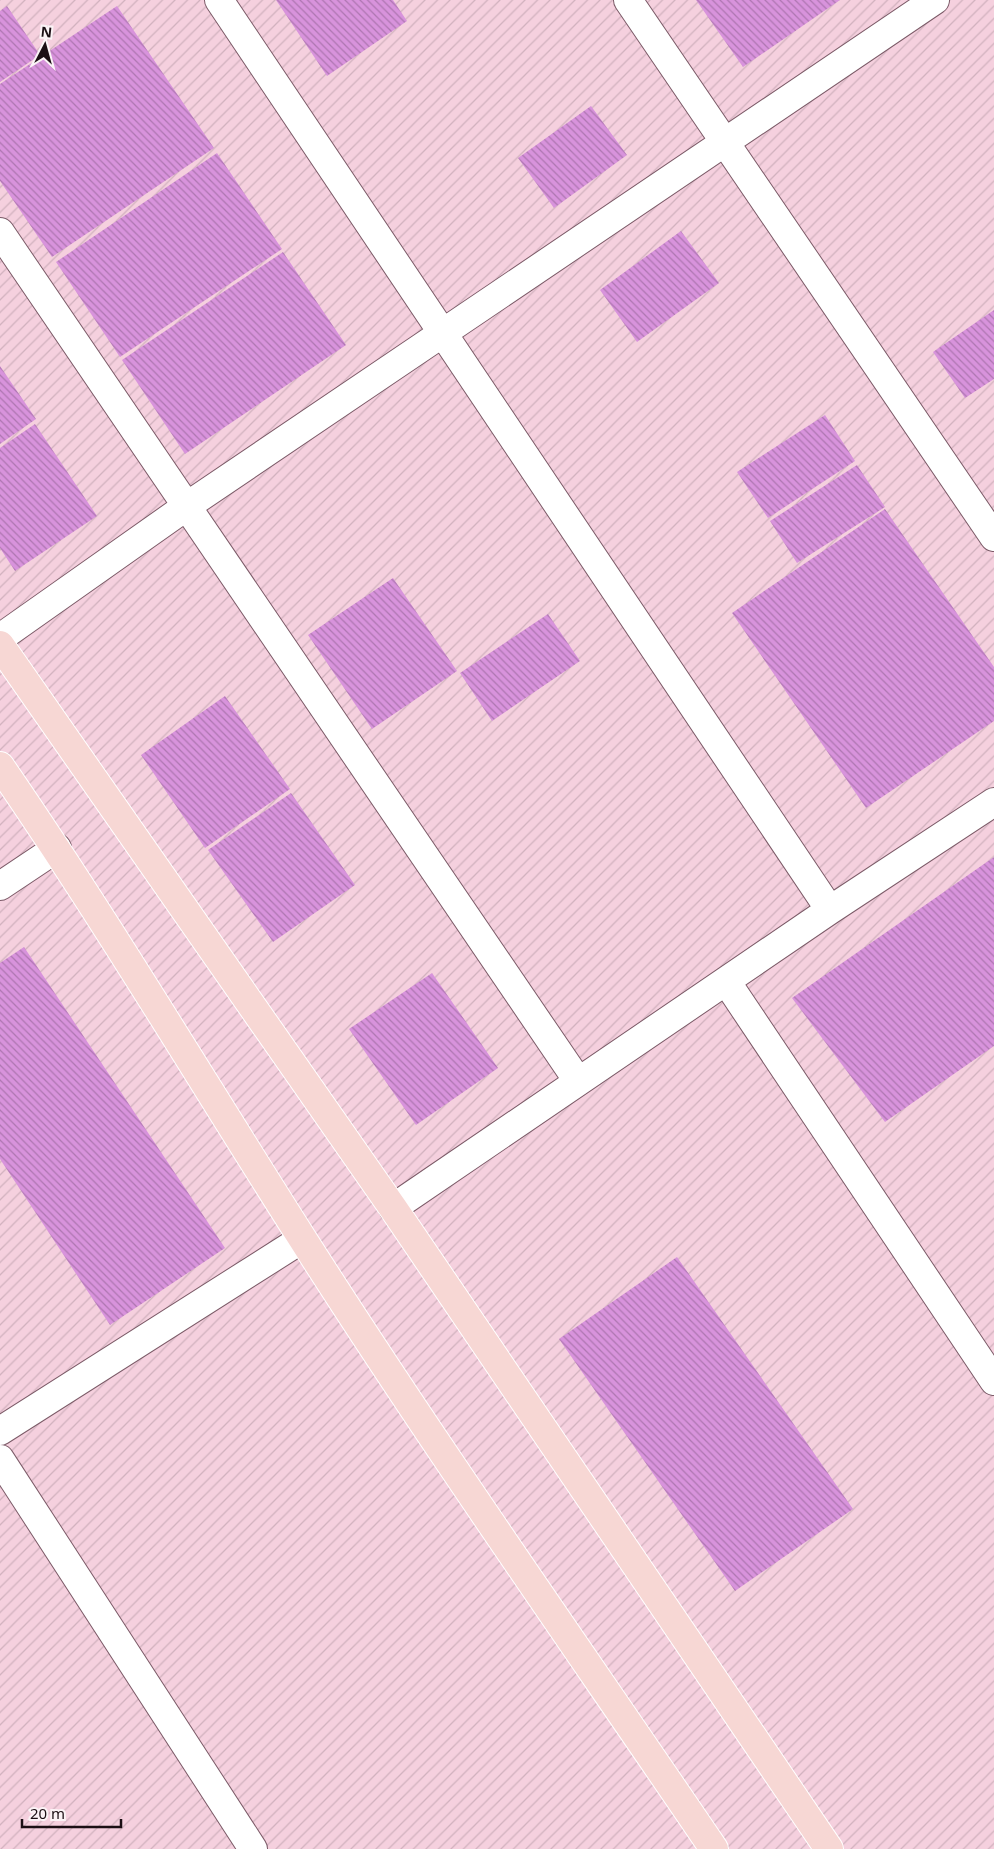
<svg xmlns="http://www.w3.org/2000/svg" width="994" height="1849" font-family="'Noto Sans',sans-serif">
<defs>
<pattern id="industrial-furrows" width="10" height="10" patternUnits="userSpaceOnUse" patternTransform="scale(1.25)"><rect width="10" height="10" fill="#f5d0de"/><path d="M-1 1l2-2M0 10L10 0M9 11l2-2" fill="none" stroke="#d1b1be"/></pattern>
<pattern id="building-back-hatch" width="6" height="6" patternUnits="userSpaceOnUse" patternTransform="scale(1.25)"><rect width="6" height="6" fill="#d893dc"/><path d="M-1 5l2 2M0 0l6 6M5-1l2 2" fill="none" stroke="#ae76b1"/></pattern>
</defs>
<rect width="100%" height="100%" fill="#fddfea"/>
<path fill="url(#industrial-furrows)" d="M0 0H994V1849H0Z"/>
<path fill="url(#building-back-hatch)" d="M276 0H393L407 21 327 76Z
M696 0H840L743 67Z
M7 6 40 55 0 82V11Z
M117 6 214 148 52 257 0 181V84Z
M591 106 627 155 554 208 518 158Z
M217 153 282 249 120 357 56 262Z
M681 231 719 283 637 342 600 290Z
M283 252 346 345 185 454 122 360Z
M994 310V379L965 398 933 352Z
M0 366 36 419 0 444Z
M825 415 855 461 768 518 737 472Z
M35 424 97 516 15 571 0 548V448Z
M857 465 885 507 797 563 770 521Z
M885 509 994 667V721L866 808 732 613Z
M393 578 457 671 372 729 308 635Z
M548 614 580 661 492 721 460 673Z
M225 696 290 789 205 848 141 755Z
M291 793 355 885 273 942 208 850Z
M994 857V1046L885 1122 792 998Z
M24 947 225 1248 110 1325 0 1159V963Z
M432 973 498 1068 416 1125 349 1029Z
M677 1257 853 1509 735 1591 559 1339Z"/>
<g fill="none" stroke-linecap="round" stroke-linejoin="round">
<defs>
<path id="minor" d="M219 0 830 910
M628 0 994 537
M0 232 578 1081
M0 638 187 506 935 0
M0 886 57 848
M726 981 994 1381
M393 1208 830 910 994 802
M0 1431 302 1239
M0 1459 253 1849"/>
<path id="major" d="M0 645 393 1208 829 1849
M0 766C106 920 202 1081 302 1238 434 1445 576 1646 714 1849"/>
</defs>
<use href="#minor" stroke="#7c5b68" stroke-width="30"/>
<use href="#major" stroke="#fff" stroke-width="30"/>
<use href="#minor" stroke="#fff" stroke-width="28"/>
<use href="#major" stroke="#f7d7d4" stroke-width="28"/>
</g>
<g transform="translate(45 45) rotate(6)" stroke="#fbf3f6" stroke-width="4" paint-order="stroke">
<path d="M0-4L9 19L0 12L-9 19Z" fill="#1b0f14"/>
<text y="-8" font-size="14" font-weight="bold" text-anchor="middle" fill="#1b0f14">N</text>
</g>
<path d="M22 1819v8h99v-8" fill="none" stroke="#1b0f14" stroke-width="2.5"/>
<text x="30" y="1819" font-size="15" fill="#1b0f14" stroke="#fbf3f6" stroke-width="4" paint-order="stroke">20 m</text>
</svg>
